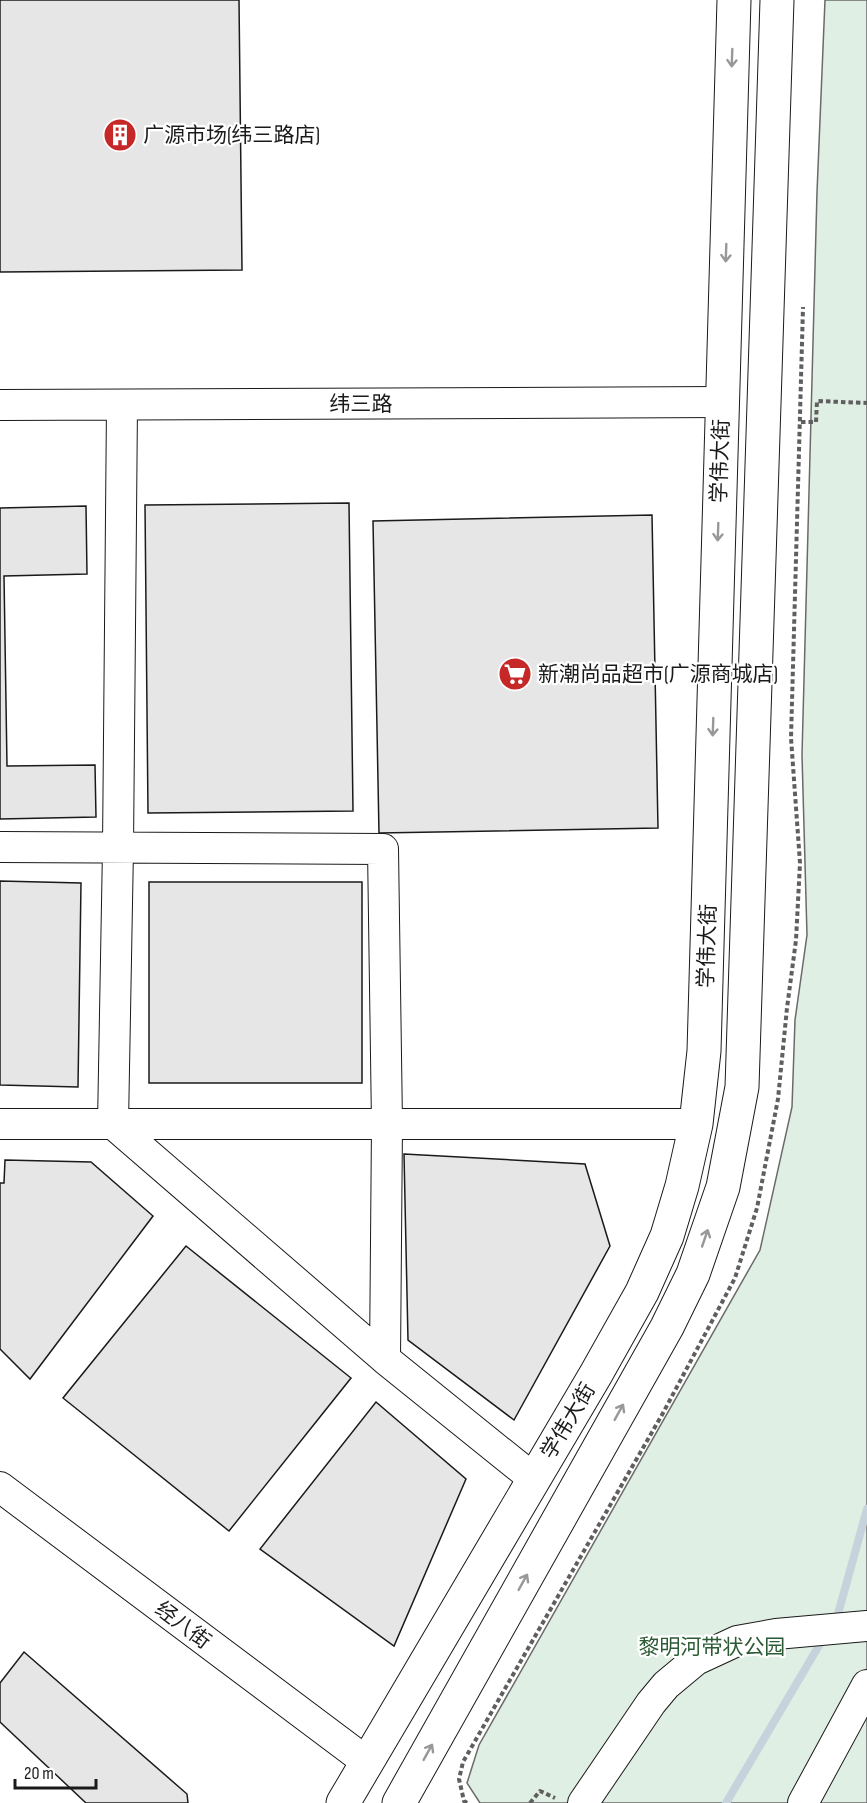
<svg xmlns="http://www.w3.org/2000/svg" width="867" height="1803" font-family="'Sofia Sans Condensed','Noto Sans SC',sans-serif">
<rect width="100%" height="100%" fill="#fff"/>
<path fill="#e0efe3" stroke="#6a6a6a" stroke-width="1.5" d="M825 0H867V1803H480L467 1783 479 1745 760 1250 792 1107 795 1020 807 935 802 755 817 192Z"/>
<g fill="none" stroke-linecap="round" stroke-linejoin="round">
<path stroke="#c6d2dc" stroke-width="8" d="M832 1623 838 1614 867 1509
M726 1803 824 1637"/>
</g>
<path fill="#e6e6e6" stroke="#1a1a1a" stroke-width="1.5" d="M0 0H239L242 270 0 272Z
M349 503 353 811 148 813 145 505Z
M86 506 87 574 4 576 7 766 95 765 96 817 0 819V508Z
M652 515 658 828 379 833 373 521Z
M0 881 81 883 78 1087 0 1085Z
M149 882H362V1083H149Z
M404 1154 585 1164 610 1246 514 1420 408 1340Z
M5 1160 91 1162 153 1216 30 1379 0 1349V1183H4Z
M186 1246 351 1378 229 1531 63 1398Z
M376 1402 466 1479 394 1646 260 1549Z
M24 1652 187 1794 188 1803H86L0 1722V1683Z"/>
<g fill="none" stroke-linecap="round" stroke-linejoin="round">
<defs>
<path id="minor" d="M0 405 722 402
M122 405 118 848 113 1124H696
M0 847 383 849 387 1124 385 1359
M0 1124H113L385 1359 534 1479
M0 1487 367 1762
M583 1803 651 1703 666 1685 696 1660 737 1641 776 1634 867 1626
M803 1803 867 1685"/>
<path id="major" d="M343 1803 596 1374 642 1292 667 1236 682 1186 696 1124 704 1051 734 0
M399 1803 667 1327 693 1274 723 1187 742 1087 777 0"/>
</defs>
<use href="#minor" stroke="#1a1a1a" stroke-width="32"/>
<use href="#major" stroke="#1a1a1a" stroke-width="35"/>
<path stroke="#5f5f5f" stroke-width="4" stroke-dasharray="4.5 3" stroke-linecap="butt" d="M801 422H816L817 401 867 403
M467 1803 464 1801 459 1779 463 1762 663 1413 735 1278 757 1208 778 1099 787 1008 796 940 800 863 791 738 803 307
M530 1803 540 1791 555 1798"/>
<use href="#minor" stroke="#fff" stroke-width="30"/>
<use href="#major" stroke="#fff" stroke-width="33"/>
</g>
<defs><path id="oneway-shaft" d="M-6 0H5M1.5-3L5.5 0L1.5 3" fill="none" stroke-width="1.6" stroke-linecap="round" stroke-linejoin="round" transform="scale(1.5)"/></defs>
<g stroke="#989898">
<use href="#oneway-shaft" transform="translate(732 58) rotate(92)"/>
<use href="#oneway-shaft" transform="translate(726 253) rotate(92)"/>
<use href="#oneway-shaft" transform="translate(718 532) rotate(92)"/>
<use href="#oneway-shaft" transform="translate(713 727) rotate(92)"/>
<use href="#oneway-shaft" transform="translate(705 1238) rotate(-71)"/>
<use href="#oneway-shaft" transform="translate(619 1412) rotate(-61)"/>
<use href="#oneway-shaft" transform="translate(523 1582) rotate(-61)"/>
<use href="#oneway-shaft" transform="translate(428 1752) rotate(-61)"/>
</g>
<defs>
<symbol id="building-disc" viewBox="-11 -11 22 22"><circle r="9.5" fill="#c62828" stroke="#fff"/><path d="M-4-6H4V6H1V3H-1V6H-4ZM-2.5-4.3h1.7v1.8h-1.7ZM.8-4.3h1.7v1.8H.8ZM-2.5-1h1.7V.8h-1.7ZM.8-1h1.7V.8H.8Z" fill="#fff"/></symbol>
<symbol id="supermarket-disc" viewBox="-11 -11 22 22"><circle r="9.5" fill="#c62828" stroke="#fff"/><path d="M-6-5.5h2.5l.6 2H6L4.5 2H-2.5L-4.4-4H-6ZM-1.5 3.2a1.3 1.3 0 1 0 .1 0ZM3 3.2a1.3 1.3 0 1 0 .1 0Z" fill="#fff"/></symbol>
</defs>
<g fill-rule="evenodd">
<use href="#building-disc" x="101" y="116" width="38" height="38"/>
<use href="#supermarket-disc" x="496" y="655" width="38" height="38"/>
</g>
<g text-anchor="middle" stroke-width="4.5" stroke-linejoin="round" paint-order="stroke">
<g font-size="21" fill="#1a1a1a" stroke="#fff" text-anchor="start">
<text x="143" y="142">广源市场(纬三路店)</text>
<text x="538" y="681">新潮尚品超市(广源商城店)</text>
</g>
<g font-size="21" fill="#1a1a1a" stroke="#fff">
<text x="361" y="411">纬三路</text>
<text transform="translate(720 461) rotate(-88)" y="7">学伟大街</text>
<text transform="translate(707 946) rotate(-88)" y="7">学伟大街</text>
<text transform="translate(568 1421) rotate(-59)" y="7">学伟大街</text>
<text transform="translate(183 1625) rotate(37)" y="7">经八街</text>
</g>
<g font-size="21" fill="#2b5a34" stroke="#fff">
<text x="712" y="1654">黎明河带状公园</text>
</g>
</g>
<path d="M15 1779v9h81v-9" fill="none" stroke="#1a1a1a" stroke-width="3"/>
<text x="24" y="1779" font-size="18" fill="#1a1a1a" stroke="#ffffff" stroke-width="4.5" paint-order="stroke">20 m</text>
</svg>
